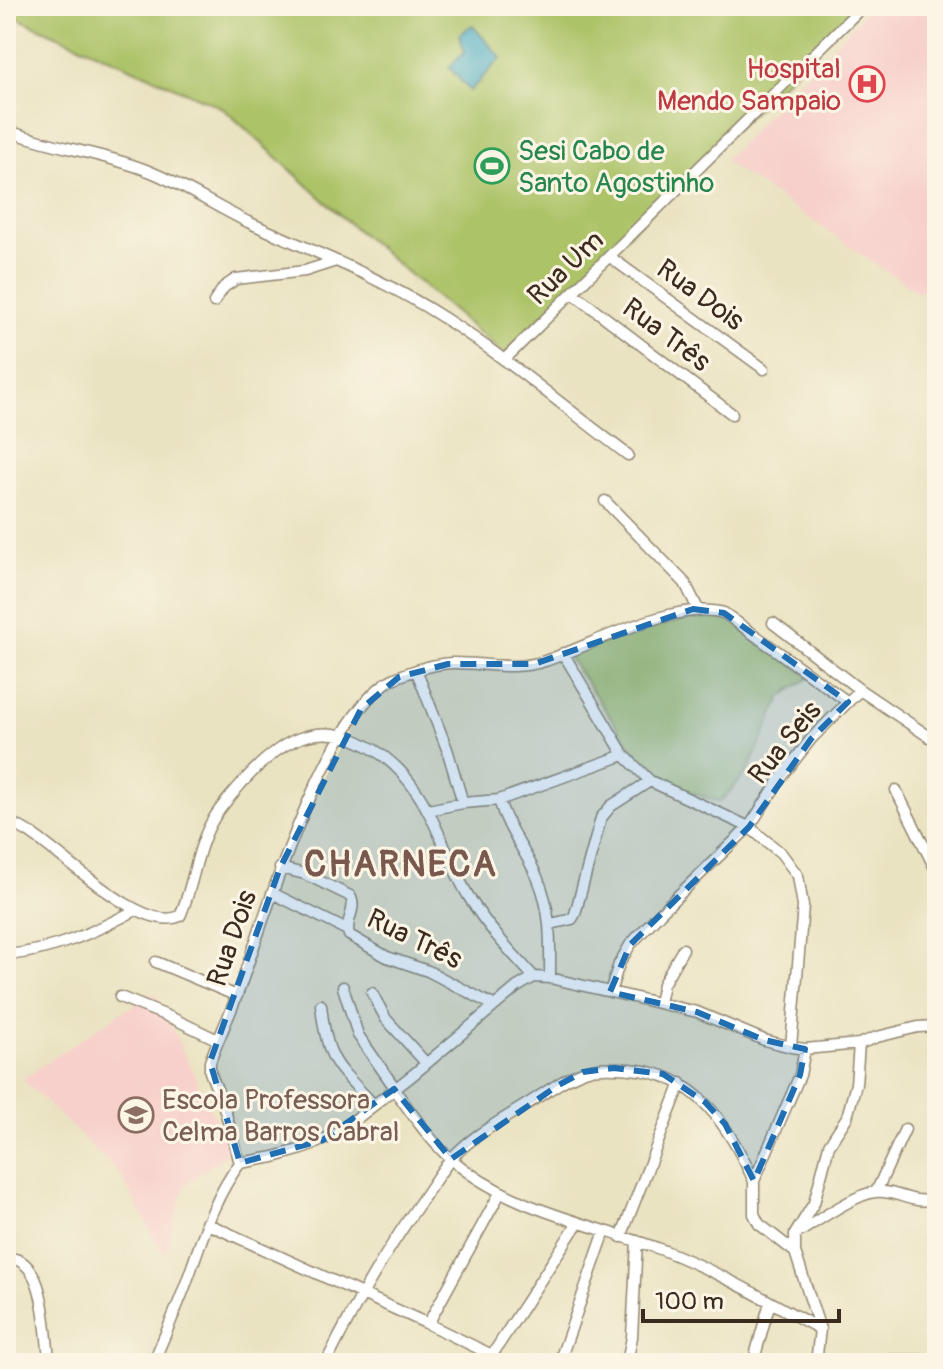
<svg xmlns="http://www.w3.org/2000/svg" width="943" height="1369" font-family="Pangolin,sans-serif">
<rect width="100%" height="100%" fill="#fcf5e5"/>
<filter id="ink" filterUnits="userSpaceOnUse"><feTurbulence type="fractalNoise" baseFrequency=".0125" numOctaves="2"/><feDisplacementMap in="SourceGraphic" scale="16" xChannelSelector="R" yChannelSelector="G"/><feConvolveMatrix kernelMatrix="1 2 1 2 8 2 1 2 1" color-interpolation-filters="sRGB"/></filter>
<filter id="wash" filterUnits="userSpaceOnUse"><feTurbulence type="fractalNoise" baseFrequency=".006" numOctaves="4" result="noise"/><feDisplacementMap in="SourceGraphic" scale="32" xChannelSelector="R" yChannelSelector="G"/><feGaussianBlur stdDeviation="1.8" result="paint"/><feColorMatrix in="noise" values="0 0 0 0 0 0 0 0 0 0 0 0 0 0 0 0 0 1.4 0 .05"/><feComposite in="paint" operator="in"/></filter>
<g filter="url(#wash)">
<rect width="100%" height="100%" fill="#eae3c2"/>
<path fill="#f7d0cb" d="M871 6H937V277L919 293 724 161Z
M156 993 230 1151 185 1185 164 1256 119 1173 22 1079 123 1011Z"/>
<path fill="#acc367" stroke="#747642" stroke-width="2" d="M6 6H861L505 355 351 225 223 108 6 13Z
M723 613 810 677 781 697 748 771 720 802 655 781 567 655C618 635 669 621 723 613Z"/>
<path fill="#42a9c2" stroke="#3e6a70" stroke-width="2" d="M472 25 501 58 470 91 449 67 465 52 459 35Z"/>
</g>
<g filter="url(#ink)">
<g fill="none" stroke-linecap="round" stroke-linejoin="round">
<defs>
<path id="street" d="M6 130C53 148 105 153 151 172 185 186 215 206 248 222 314 252 383 278 444 318 508 359 567 409 628 455
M610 257 764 369
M573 293 732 414
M214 302 224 287 236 279 305 271 336 261
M504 360 863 6
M605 501 685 583 698 609
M773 623 860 690 937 742
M563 653 624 755 650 781 749 827 781 853 798 876 803 906 791 1047
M417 672 447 749 463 803
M896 790 937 872
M499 800C508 831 526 851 538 879 552 912 550 943 550 978
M428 810 463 803 499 800 624 755
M6 820C15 825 25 829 33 835 64 855 143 934 180 916 194 885 196 847 214 818 221 806 231 796 240 785 273 748 310 718 360 742 381 752 397 765 411 784 437 818 447 861 469 897 487 927 511 952 534 977
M280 868 305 874 350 896C358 909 344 921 349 935L387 957 428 971 493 1005
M272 893 347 930
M551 924 572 919 575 914 601 818 611 806 650 781
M6 955C54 951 94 932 136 910
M156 962 237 996
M343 987 358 1035 395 1088
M610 992 619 964 630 945 660 913 749 827 783 775 811 739 860 690
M372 993 386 1019 426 1063
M120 997 172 1018 218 1040
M659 1003 663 984 683 949
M321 1005C327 1061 335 1064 373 1104
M805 1049 800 1075 754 1181V1214L759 1224 795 1252 820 1329 816 1363
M394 1089C411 1112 429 1140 451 1159 513 1212 595 1224 668 1252 720 1273 770 1302 820 1329
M240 1163 224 1107 210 1072V1062C218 1039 229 1017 237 995 264 922 325 710 395 678 412 671 436 663 454 663 485 663 514 671 545 661 593 645 674 599 724 613L848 702
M876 1192 905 1129
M206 1223 428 1324 492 1355 501 1363
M796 1234C815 1223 855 1194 875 1192 897 1189 916 1208 937 1197
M621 1237 681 1083
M795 1252V1234L814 1203 829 1145 847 1117 856 1084 859 1044
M6 1258C48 1256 44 1334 50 1363
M428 1324 500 1193
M492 1355 577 1224
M153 1363C163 1340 173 1317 182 1294 200 1248 210 1203 240 1163L274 1157 302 1149 338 1133 414 1074 517 987 534 977 550 978 697 1012 764 1040 791 1047 805 1049 859 1044 877 1037 918 1027 937 1026
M326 1363C354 1306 385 1252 422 1200 431 1187 440 1172 450 1160 470 1137 499 1122 524 1106 544 1094 565 1077 588 1070 601 1066 617 1068 630 1069 698 1074 728 1126 754 1181
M559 1363 605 1231
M627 1363 632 1337 637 1241
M753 1363 770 1302
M847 1363 877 1360H937"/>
</defs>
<use href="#street" stroke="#928670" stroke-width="13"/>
<use href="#street" stroke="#fff" stroke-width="10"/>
</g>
</g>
<path fill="#1f6fb2" fill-opacity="0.2" stroke="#1f6fb2" stroke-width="6" stroke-dasharray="16 10" stroke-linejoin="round" d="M693 609 724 613 848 702 811 739 749 827 630 945 610 992 697 1012 764 1040 805 1049 800 1075 754 1181 725 1124 705 1102 663 1074 614 1068 583 1072 557 1086 451 1159 394 1089 323 1140 240 1163 210 1062 280 868 361 709 399 677 448 664H534Z"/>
<defs>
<symbol id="hospital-ring" viewBox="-11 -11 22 22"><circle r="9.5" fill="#fcf5e5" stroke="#e0444e" stroke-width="1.5"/><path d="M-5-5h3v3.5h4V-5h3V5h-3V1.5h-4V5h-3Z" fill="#e0444e"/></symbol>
<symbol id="stadium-ring" viewBox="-11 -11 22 22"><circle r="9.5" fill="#fcf5e5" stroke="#2e9e5b" stroke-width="1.5"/><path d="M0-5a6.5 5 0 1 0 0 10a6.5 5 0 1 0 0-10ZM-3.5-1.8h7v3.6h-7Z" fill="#2e9e5b"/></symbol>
<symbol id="school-ring" viewBox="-11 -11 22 22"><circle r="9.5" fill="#fcf5e5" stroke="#8d6e63" stroke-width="1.5"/><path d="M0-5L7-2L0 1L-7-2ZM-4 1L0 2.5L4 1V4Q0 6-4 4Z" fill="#8d6e63"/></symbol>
</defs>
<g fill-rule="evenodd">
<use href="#hospital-ring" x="847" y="64" width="40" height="40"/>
<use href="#stadium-ring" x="472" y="146" width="40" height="40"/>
<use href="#school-ring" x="116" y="1095" width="40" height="40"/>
</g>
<g text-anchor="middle" stroke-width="6" stroke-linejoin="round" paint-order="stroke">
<g font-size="28" fill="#be3a42" stroke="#fcf5e5" text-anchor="end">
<text x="841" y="78">Hospital<tspan x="841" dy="32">Mendo Sampaio</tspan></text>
</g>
<g font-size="28" fill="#27864d" stroke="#fcf5e5" text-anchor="start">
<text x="518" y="160">Sesi Cabo de<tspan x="518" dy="32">Santo Agostinho</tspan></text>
</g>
<g font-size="28" fill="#3b2a1e" stroke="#fcf5e5">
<text transform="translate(565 267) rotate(-44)" y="10">Rua Um</text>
<text transform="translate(701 294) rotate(36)" y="10">Rua Dois</text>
<text transform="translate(667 334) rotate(37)" y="10">Rua Três</text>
<text transform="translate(784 742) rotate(-51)" y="10">Rua Seis</text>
<text transform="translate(231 938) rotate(-71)" y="10">Rua Dois</text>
<text transform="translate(415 938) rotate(26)" y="10">Rua Três</text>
</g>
<g font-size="28" fill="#785e54" stroke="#fcf5e5" text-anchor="start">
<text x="162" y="1109">Escola Professora<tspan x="162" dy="32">Celma Barros Cabral</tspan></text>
</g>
<g font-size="36" font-weight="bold" letter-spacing="2" fill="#79584e" stroke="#fcf5e5">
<text x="401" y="876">CHARNECA</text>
</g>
</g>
<rect width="943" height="1369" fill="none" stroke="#fcf5e5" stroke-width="32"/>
<path d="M643 1309v12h196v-12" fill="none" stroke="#3b2a1e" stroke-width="4"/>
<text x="655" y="1309" font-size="24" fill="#3b2a1e" stroke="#fcf5e5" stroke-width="6" paint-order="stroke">100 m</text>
</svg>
